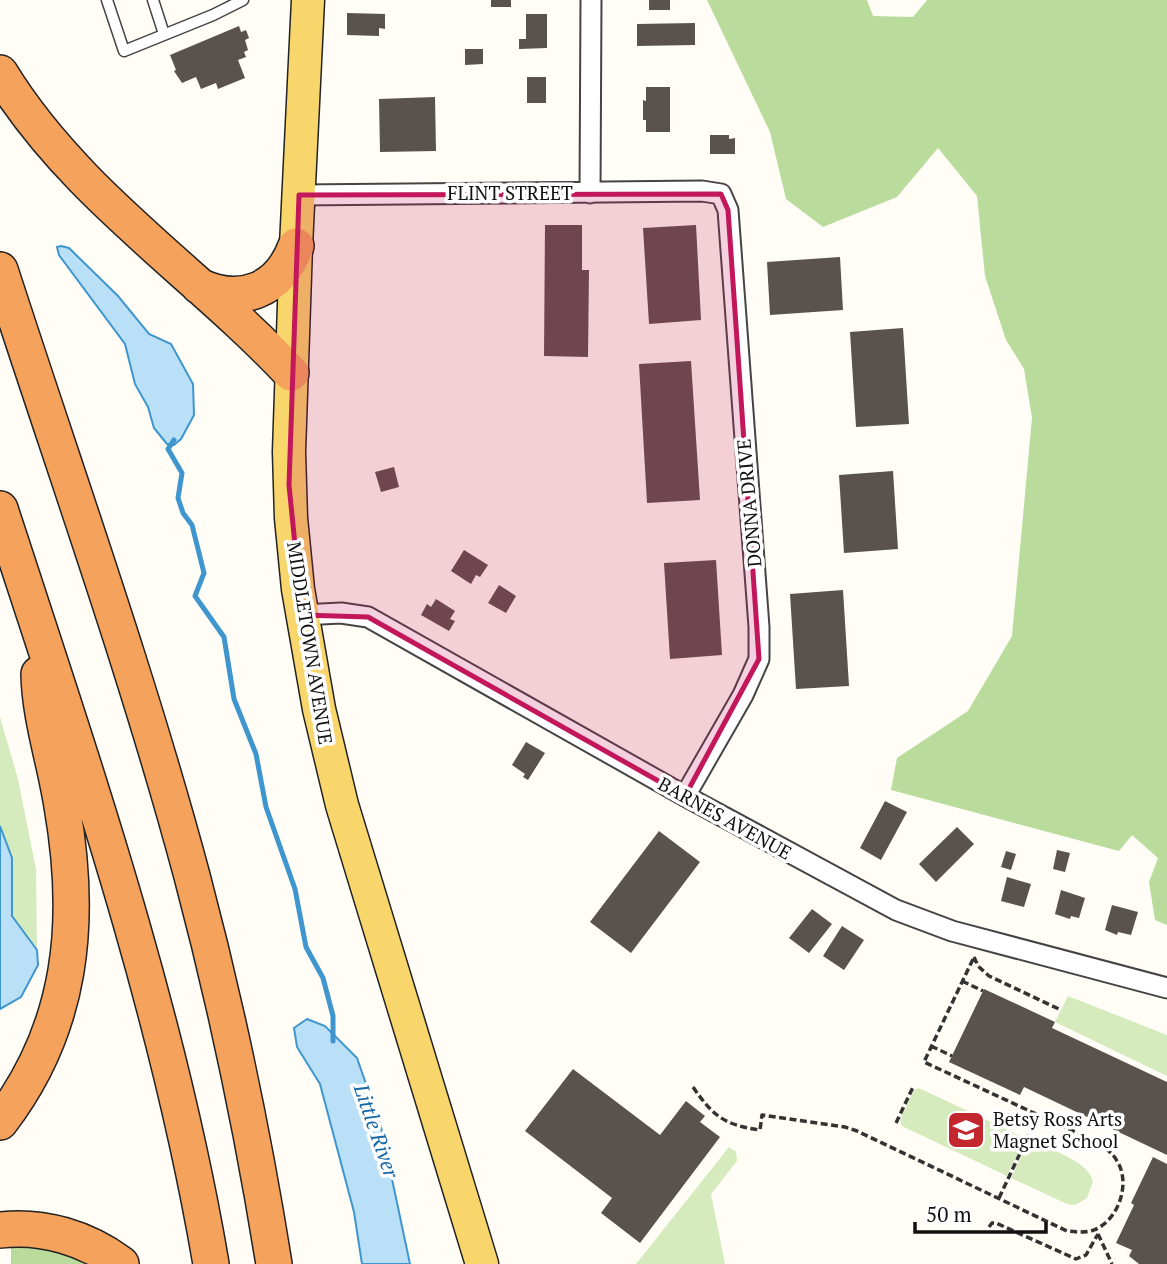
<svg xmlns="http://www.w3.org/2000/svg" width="1167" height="1264" font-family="'PT Serif',serif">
<rect width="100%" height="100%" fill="#fffdf5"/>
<path fill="#d5ebbd" d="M0 717 18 779 36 869 37 950 12 916V858L0 826Z
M1068 996 1167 1035V1076L1055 1022Z
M919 1088 1025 1138 1007 1176 902 1126 900 1120 914 1090Z
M1029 1140C1048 1149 1089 1160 1093 1182L1087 1198 1075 1205 1067 1204 1011 1178Z
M729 1147 736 1152 737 1161 711 1194 725 1264H636Z"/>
<path fill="#b9dc9c" d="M707 0H867L873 16 913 17 927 0H1167V925L1155 920 1149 882 1158 858 1132 835 1119 851 891 790 897 758 968 711 1012 636 1032 418 1024 369 1006 340 985 276 977 196 938 148 897 197 823 227 786 199 770 132Z
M11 1241H34L101 1264H11Z"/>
<path fill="#b9e0f7" stroke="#3f96cf" stroke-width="2" d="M61 246 69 248 118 296 149 334 171 344 193 384 194 415 181 439 174 445 167 444 154 428 148 407 135 384 125 344 59 255 57 247Z
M0 826 12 858V916L37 950 38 965 21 997 0 1009Z
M307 1019 325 1026 357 1058 381 1127 410 1264H362L354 1212 320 1084 297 1047 294 1028Z"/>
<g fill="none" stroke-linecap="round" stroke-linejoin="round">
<path stroke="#3f96cf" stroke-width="5" d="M174 440 168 449 182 473 178 498 183 513 192 525 204 573 195 596 224 637 234 699 256 754 266 807 295 889 306 947 323 978 333 1016V1041"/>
</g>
<path fill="#5a524d" d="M491 0H511V7H491Z
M649 0H670V10H649Z
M347 13 385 14V29L379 28V36L347 35Z
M526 14H547V48L519 49V39H526Z
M695 23V45L637 46V24Z
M239 26 241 32 246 30 249 38 245 40 248 50 244 52 246 57 238 60 245 78 218 89 216 83 201 89 196 77 182 83 174 71 176 70 170 55Z
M465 49H483V64L465 65Z
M527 77H546V103H527Z
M646 87H670V132H646V120H643V100L646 101Z
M435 97 436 151 380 152 379 99Z
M710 135H729V139L735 138V154H710Z
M545 225H582V270H589L588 357 544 356Z
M696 225 701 320 649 324 643 228Z
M840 257 843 310 770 315 767 262Z
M903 328 909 424 856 427 850 332Z
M691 361 700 500 647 503 639 364Z
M394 467 399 487 381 492 375 472Z
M893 471 898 549 844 553 839 475Z
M464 550 488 565 480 577 476 575 471 584 451 571Z
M716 560 722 655 670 659 664 563Z
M499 585 516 596 506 613 488 603Z
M843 590 849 686 796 689 790 594Z
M436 599 455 611 450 619 455 621 449 631 421 615 427 604 431 607Z
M526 742 545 753 528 780 523 777 525 774 512 765Z
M885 801 907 812 881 860 860 848Z
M957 827 974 844 936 882 919 864Z
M659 831 700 862 631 953 590 922Z
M1057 850 1070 853 1065 872 1053 869Z
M1006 851 1016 854 1011 870 1001 867Z
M1007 877 1031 884 1024 907 1001 901Z
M1061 890 1085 898 1079 918 1071 916 1070 919 1055 914Z
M1112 905 1138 912 1131 935 1118 932 1117 935 1105 930Z
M812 909 832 924 809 953 789 938Z
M842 926 864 940 844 970 823 956Z
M984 989 1055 1022 1052 1028 1167 1082V1155L1024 1087 1020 1095 949 1062Z
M573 1069 660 1135 686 1101 705 1116 700 1122 720 1137 640 1243 601 1213 612 1198 525 1131Z
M1153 1157 1167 1164V1264H1139L1129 1256 1132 1250 1116 1243 1134 1205 1131 1203Z"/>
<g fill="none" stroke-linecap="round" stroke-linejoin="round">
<defs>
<path id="lane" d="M107 0 124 51 213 15 243 0
M153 0 164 34"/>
<path id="street" d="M590 193 591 0
M299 195 702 191 721 194 728 210 759 627V659L743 695 685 796
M302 615 341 613 368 617 685 796 896 910 952 931 1167 988"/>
<path id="primary" d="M308 0 296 246 289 452 291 518 298 589 319 709 342 805 482 1264"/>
<path id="highway" d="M0 73C74 194 195 271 291 373
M0 270C65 471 137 671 192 876 226 1004 253 1133 274 1264
M199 286C241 306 280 290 296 246
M0 509C81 758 167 1005 211 1264
M0 1122C73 1027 82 921 62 806 55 761 40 719 39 674
M0 1230C43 1225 86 1238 121 1264"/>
</defs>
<use href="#lane" stroke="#444" stroke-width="13"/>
<use href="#street" stroke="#444" stroke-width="23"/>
<use href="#primary" stroke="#222" stroke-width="35"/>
<use href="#highway" stroke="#222" stroke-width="38"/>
<path stroke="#333" stroke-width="3.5" stroke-dasharray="7 3.5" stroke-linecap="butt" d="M974 957 978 966 989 976 1061 1010
M962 981 983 991
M931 1046 952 1056
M693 1087C713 1116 724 1125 760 1130L762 1115 845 1127 857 1131 1067 1231C1076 1232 1085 1233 1094 1230 1119 1220 1131 1183 1117 1161 1111 1150 1099 1144 1088 1138L924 1062 974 957
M896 1123 914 1085
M999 1198 1038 1115
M989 1227 992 1223H996L1076 1259 1086 1255 1098 1234
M1098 1234 1112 1264"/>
<use href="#lane" stroke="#fff" stroke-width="10"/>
<use href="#street" stroke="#fff" stroke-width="19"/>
<use href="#primary" stroke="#f9d66b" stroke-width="32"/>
<use href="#highway" stroke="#f5a25d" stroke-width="35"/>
</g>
<path fill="#c2185b" fill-opacity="0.2" stroke="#c2185b" stroke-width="5" stroke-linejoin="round" d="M721 194 728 210 759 659 685 796 368 617 302 615 289 485 299 195Z"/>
<defs>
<symbol id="school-square" viewBox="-11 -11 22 22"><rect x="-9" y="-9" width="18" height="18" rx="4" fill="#c4262e" stroke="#fff"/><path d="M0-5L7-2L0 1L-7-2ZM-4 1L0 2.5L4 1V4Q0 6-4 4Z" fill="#fff"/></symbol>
</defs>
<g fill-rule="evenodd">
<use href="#school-square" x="944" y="1108" width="44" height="44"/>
</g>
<g text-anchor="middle" stroke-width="7" stroke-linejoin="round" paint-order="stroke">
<g font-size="19" fill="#111" stroke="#fff">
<text x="510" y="200">FLINT STREET</text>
<text transform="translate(749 503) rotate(-95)" y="7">DONNA DRIVE</text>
<text transform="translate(310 643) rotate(81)" y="7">MIDDLETOWN AVENUE</text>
<text transform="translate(725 818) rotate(29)" y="7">BARNES AVENUE</text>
</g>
<g font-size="19" fill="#111" stroke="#fff" text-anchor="start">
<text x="993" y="1126">Betsy Ross Arts<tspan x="993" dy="22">Magnet School</tspan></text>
</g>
<g font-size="21" font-style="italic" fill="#1768a6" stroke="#fff">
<text transform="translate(376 1131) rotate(71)" y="7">Little River</text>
</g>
</g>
<path d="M915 1222v10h131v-10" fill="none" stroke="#111111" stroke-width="3.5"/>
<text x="926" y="1222" font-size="21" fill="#111111" stroke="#ffffff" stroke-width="5" paint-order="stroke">50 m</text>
</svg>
